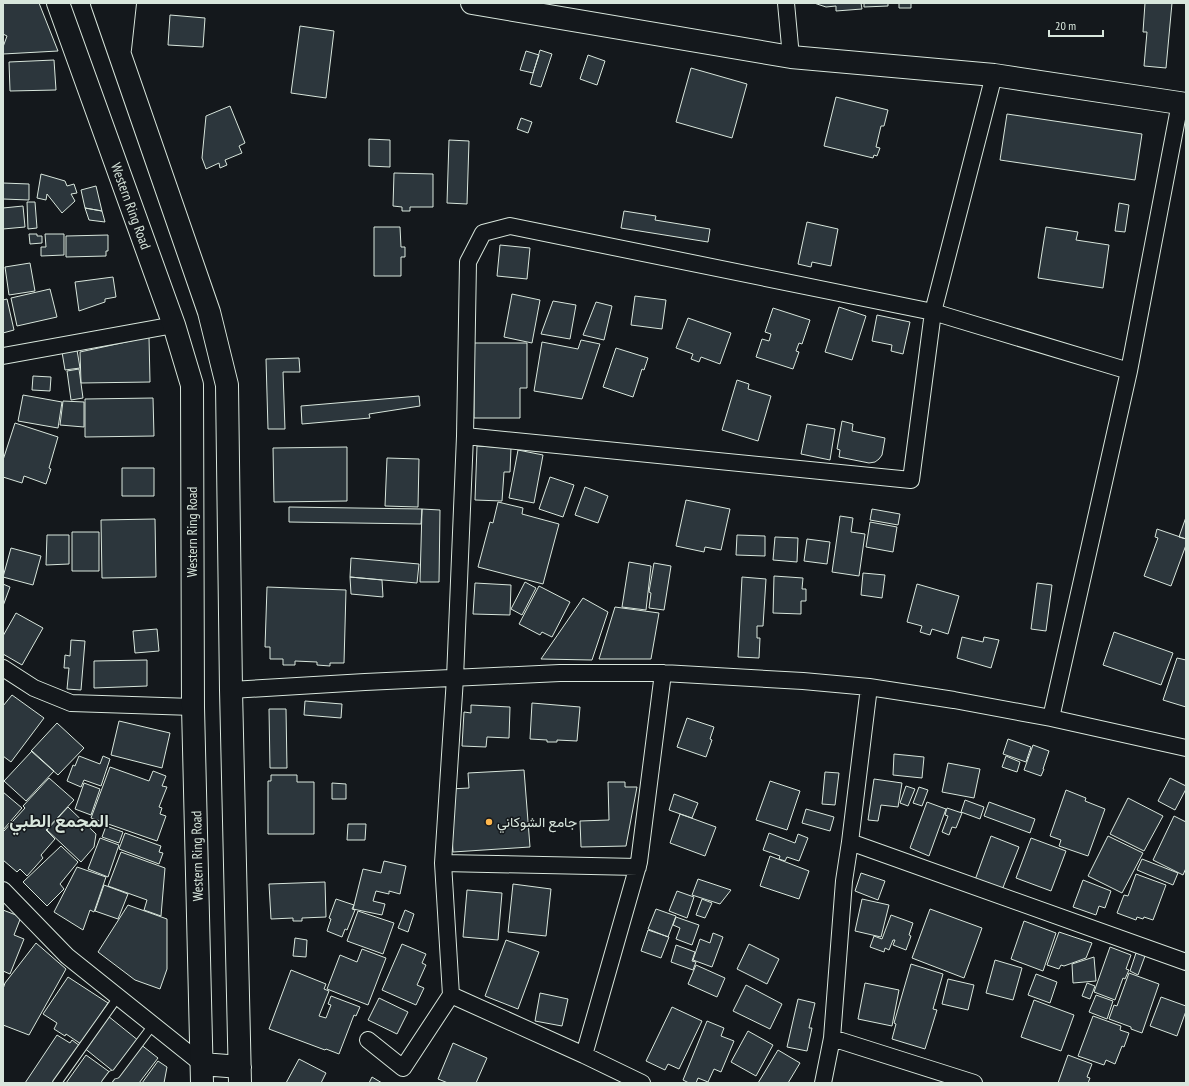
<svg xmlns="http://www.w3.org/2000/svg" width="1189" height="1086" font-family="'PT Sans Narrow',Vazirmatn,sans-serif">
<rect width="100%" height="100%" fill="#14181c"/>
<path fill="#2c363c" stroke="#d8e6dc" d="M3 3H39L58 51 3 54V47L7 36 3 34Z
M814 3H861L862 9 836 11V6L826 7Z
M864 3H888V6L864 7Z
M899 3H911V8H899Z
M1145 3H1172L1166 68 1144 66 1147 32H1143Z
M170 15 205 18 203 47 168 45Z
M300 26 334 31 326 98 291 93Z
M540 50 552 54 541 87 530 84Z
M526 51 539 55 533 73 520 70Z
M588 55 605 61 597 85 580 79Z
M54 60 56 90 10 91 9 62Z
M691 68 747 84 732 138 676 122Z
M836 97 888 110 884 126H881L876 147 880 148 877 156 874 155 873 158 824 146Z
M230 106 245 143 239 146 242 153 225 160 227 165 220 168 219 163 206 169 202 158 206 116Z
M1007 114 1142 134 1135 180 1000 160Z
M521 118 532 122 528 133 517 129Z
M369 139 390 140V167L369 166Z
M449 140 469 141 467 204 447 203Z
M394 173 433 174V207H410V211H402V207L393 206Z
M41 174 65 181 67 186 74 184 77 193 71 194 75 201 62 213 47 194 46 200 37 198Z
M3 183 29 184V200L3 199Z
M96 186 102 211 85 208 81 190Z
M27 202H35L37 228 28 229Z
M1119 203 1129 205 1125 232 1115 231Z
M23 206 25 227 3 229V208Z
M85 208 102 211 105 222 89 220Z
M624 211 656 216 655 220 710 229 708 242 621 228Z
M807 222 838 229 831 266 812 262 811 267 798 264Z
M374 227H400L401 247H405V257H401V276H374Z
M1046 227 1078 232 1076 240 1109 245 1103 288 1038 278Z
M29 234H37V236H42V243L30 244Z
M45 234H64V255L41 256V247H46Z
M108 235V251H106V256L66 257V236Z
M500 245 530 248 527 279 497 276Z
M30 263 35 291 9 295 5 267Z
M113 277 116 297 105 299V302L79 311 75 282Z
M50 289 57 317 17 326 11 298Z
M512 294 540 300 532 343 504 337Z
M635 296 666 300 662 329 631 325Z
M7 299 14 330 3 333V300Z
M553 301 576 305 570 339 541 334Z
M596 302 612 306 604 340 583 335Z
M839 307 866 316 852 360 825 352Z
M773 308 810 320 802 344 799 343 796 351 799 352 793 369 756 357 762 339 769 341 771 334 765 332Z
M877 315 910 322 903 354 891 351 892 345 872 341Z
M688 318 731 333 720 364 701 357 699 362 691 359 693 354 676 348Z
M149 337 150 382 81 383 80 352Z
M581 340 600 344 582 399 534 391 542 342 578 349Z
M474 343H527V388H520V418H474Z
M616 348 648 358 644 370 642 369 633 397 603 387Z
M77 350 80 368 65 370 62 352Z
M299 358 300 372H283L285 429H268L266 359Z
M79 369 83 398 71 400 67 371Z
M33 376 51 377 50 391 32 390Z
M737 380 749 384 748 389 771 396 758 441 722 430Z
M23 395 62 402 58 428 18 421Z
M419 396 420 406 369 414 370 418 302 424 301 406Z
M153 398 154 436 85 437V399Z
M63 401 84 402V427L60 425Z
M842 421 853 424 852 431 885 438 882 455 879 459 875 462 869 463 839 457 840 450 837 449Z
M15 423 58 437 49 468 51 469 46 484 24 476 22 483 3 477V460Z
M807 424 835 429 830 460 801 454Z
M477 446 511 448 510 472H504L502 501 475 500Z
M347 447V501L274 502 273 448Z
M518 450 543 455 534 503 509 498Z
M387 458 419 459 418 507 385 506Z
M122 468H154V496H122Z
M550 477 574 485 563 517 539 509Z
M585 487 608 496 598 523 575 515Z
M686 500 730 509 721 550 705 547 704 552 676 546Z
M498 502 523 508 522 514 559 524 543 584 478 567 490 522 493 523Z
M289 507 422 509 421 524 289 522Z
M422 509 440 510 439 582H420Z
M872 509 900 514 898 525 870 520Z
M840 516 853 518 851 532 865 534 859 576 832 572Z
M1186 517V539L1179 537Z
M155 519 156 577 102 578 101 520Z
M870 522 897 527 893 552 866 547Z
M1157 529 1186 539V545L1171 586 1144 576 1158 538 1155 537Z
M72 532H99V571H72Z
M47 535H69V564L46 565Z
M737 535 765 536V556L736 555Z
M775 537 798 538 797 562 773 560Z
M807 539 830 542 827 564 804 561Z
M11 548 41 556 33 585 3 577Z
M351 558 419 564 417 583 350 577Z
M629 562 651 566 646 610 622 607Z
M654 563 671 566 664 610 649 608 651 593 649 592Z
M863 573 885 575 882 598 861 595Z
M774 576 803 578 802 589H806V601H801V614L773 613Z
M350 577 382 580 383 597 351 594Z
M742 577 766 579 763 626H757V638H760L759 658 738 657Z
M525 582 536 588 522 615 511 609Z
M475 583 511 585 510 615 473 614Z
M1037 583 1052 585 1046 631 1031 629Z
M3 584 10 587 3 606Z
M917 584 959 596 948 634 932 629 930 635 920 632 922 626 907 622Z
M539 586 570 602 552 637 542 632 540 635 519 624Z
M267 587 346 590 344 663H330V666L317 665V662L295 661V665H283V659H270V647H265Z
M583 598 608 612 592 660 541 659Z
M615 607 659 613 651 659H599Z
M16 613 43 628 22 665 3 654V636Z
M157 629 159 651 135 653 133 631Z
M1114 632 1173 653 1161 685 1103 665Z
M962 637 983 642 984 637 999 640 991 668 957 658Z
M71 640 85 641 81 690 67 689 69 668H64L65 655 70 656Z
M1177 658 1186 660V707L1163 700Z
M147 660V686L94 688V661Z
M12 695 44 718 11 762 3 756V706Z
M305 701 342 704 341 718 304 715Z
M532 703 580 707 577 741 557 740V742H547V740L530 739Z
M471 705 510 707 509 738 487 737 486 747 462 746 464 712 471 713Z
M269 709H286L287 768H270Z
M687 718 714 727 710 739 712 740 706 757 677 747Z
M119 721 170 733 162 768 111 755Z
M57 723 84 748 58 775 31 751Z
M1008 739 1031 747 1026 762 1003 754Z
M1033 745 1049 751 1043 769H1044L1041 776 1024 770Z
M32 751 54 771 26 801 4 781Z
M894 754 924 757 922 778 893 775Z
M79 756 100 764 103 756 110 759 101 786 84 780 81 787 67 781 73 765 75 766Z
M1006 756 1020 762 1017 772 1002 767Z
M948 763 980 769 974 798 942 792Z
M110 767 149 781 153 771 166 776 162 786 167 787 159 807 162 808 160 814 166 816 157 841 91 818Z
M524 770 530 847 453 852 449 789 469 788 468 773Z
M825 772 839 773 835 805 822 804Z
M271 775H297V782H314V834H268V781H271Z
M49 778 74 800 46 830 55 839 41 855 43 858 27 876 20 869 17 872 3 860V832L25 808 23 806Z
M1170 778 1186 786V789L1175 810 1158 801Z
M874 779 902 783 898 807 881 805 878 821 868 820Z
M770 781 800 791 787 830 756 820Z
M608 782H625V787H637L626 846 581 847 580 821 609 820Z
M84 783 100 789 91 815 75 809Z
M332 783 346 784V799H332Z
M906 786 915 789 908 806 900 803Z
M919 787 928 790 922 806 913 803Z
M1066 790 1086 798 1085 801 1105 809 1088 856 1059 846 1061 840 1050 836Z
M3 792 22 808 3 830Z
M674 794 698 803 692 818 669 810Z
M1128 798 1163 816 1144 851 1110 834Z
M965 800 984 807 980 819 961 812Z
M927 802 946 809 929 856 910 848Z
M989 802 1035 819 1030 833 984 816Z
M68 807 96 834 94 847 81 862 47 830Z
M947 808 962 813 956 828 952 827 949 835 942 832 948 816 945 815Z
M806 809 834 817 830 831 802 823Z
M680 814 716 827 705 856 670 843Z
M1174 816 1186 822V868L1183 875 1153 860Z
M348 824H366L365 840H347Z
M106 826 123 832 119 843 102 837Z
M125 833 161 846 159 852 163 853 159 864 119 849Z
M769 833 795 843 798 834 808 838 799 861 787 857 785 861 779 859 780 856 763 850Z
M991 836 1019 847 1002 890 975 880Z
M1108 836 1143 853 1122 893 1088 876Z
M100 838 119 845 108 877 88 869Z
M1031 838 1066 851 1051 891 1016 878Z
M61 846 78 862 60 884 64 889 47 906 23 882Z
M121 852 165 868 161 916 144 910 147 900 108 886Z
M770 856 809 871 799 899 760 886Z
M1142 859 1178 873 1173 885 1137 870Z
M384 861 406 866 400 894 389 891V894L376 891 373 901 385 904 382 915 353 909 363 869 381 873Z
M77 867 106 877 94 912 90 910 83 930 54 912Z
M861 873 885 881 878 900 855 891Z
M1136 874 1166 885 1153 920 1144 917 1143 919 1137 917 1136 920 1117 913 1124 895 1128 896Z
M698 879 731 890 720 904 692 895Z
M1083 880 1111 891 1105 908 1099 906 1096 915 1073 907Z
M325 882 326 917 302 918V921H293V918L271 919 269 884Z
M513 884 551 889 546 936 508 932Z
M104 885 128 894 118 919 95 911Z
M467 890 502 893 498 940 463 937Z
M677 891 694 897 687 918 669 911Z
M336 899 354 905 352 909 355 910 347 930 345 929 342 937 327 931 331 919 329 918Z
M702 899 712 903 705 918 696 915Z
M862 899 889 905 881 937 855 931Z
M128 905 167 919V969L160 989 135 980 98 952Z
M656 909 676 916 668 937 648 929Z
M930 909 982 928 964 978 912 958Z
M3 910 21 917 14 935 24 939 10 974 3 971Z
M405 910 414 914 408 932 398 928Z
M358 911 394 923 383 954 347 941Z
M891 915 913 923 909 935 911 936 906 950 893 945 895 940H893L889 950 885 948 884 952 870 947 874 936 882 939Z
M676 917 699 925 692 945 676 939 680 928 673 925Z
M1024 921 1056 933 1043 971 1011 959Z
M648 930 669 937 661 958 641 951Z
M1059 932 1092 943 1086 958 1064 966 1061 965 1059 969 1047 965Z
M713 933 723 937 712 967 693 960 700 939 710 943Z
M295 938 307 940 306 957 293 956Z
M506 940 539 952 518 1009 485 996Z
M36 943 66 969 29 1035 3 1025V989L5 983Z
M402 944 426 954 422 963 426 965 417 985 424 988 416 1005 382 990Z
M749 944 779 959 767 984 737 969Z
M676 945 695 952 692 961 696 962 693 970 671 962Z
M1110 947 1131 955 1126 969 1129 970 1125 979 1123 978 1115 1000 1094 992Z
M362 949 386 958 368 1005 327 989 340 955 357 962Z
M1136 953 1145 956 1138 975 1130 971Z
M1094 957 1096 981 1073 983 1072 964Z
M995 960 1022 968 1013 1000 986 993Z
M911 964 943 974 933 1009 937 1010 925 1049 892 1039 896 1024 894 1023Z
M696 965 725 978 717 997 688 984Z
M291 970 326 984 324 989 329 991 319 1016 326 1018 331 1005 328 1004 331 996 360 1007 356 1016 354 1015 339 1054 326 1049 325 1050 269 1029Z
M1129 973 1159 984 1142 1033 1131 1029V1027L1109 1019 1114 1005 1117 1006Z
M1036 974 1057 982 1050 1003 1028 995Z
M68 977 108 1003 81 1044 66 1034 65 1036 54 1029 57 1023 43 1014Z
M948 979 974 985 968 1010 942 1004Z
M865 983 899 990 892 1026 858 1019Z
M1087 983 1095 986 1090 999 1082 996Z
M746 985 782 1004 770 1029 733 1011Z
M540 993 568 999 562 1026 535 1021Z
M1096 995 1113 1001 1107 1019 1089 1012Z
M1161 997 1186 1006V1011L1177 1036 1150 1026Z
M379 998 408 1012 397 1034 368 1020Z
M798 999 815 1003 809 1028H812L807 1051 787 1047Z
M1034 1000 1074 1015 1061 1051 1021 1037Z
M672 1007 702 1021 679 1069 668 1064 665 1070 646 1061Z
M108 1016 139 1041 114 1072 83 1047Z
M1093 1016 1121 1026 1120 1030 1129 1033 1124 1047 1122 1046 1115 1064 1106 1060 1104 1065 1078 1056Z
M707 1021 724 1028 721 1036 734 1041 721 1072 714 1069 708 1082 698 1078 696 1083H689L683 1080Z
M748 1031 773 1045 756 1076 731 1062Z
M57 1035 70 1043 72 1040 80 1046 55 1083H25Z
M453 1043 487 1058 476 1083H448L438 1079Z
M140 1044 158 1058 139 1083H110Z
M778 1050 800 1063 788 1083H758Z
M86 1055 111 1073 104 1083H66Z
M1068 1055 1092 1064 1087 1077 1090 1078 1088 1083H1058Z
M299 1059 326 1073 321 1083H286Z
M158 1061 167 1067 164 1083H142Z
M372 1077 382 1083H369Z"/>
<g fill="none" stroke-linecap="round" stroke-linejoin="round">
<defs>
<path id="lane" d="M57 1083 118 997
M106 1083 112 1075 116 1074 153 1025"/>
<path id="street" d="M786 3 791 57
M3 356 174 325
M465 436 911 480 933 312 994 75
M3 668 34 688 71 703 193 707
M231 690 365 682 560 673H663L803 681 869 687 954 700 1051 718 1186 748
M1051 718 1129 371 1180 103
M850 842 1186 962
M443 863 638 867
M3 890 67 956 202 1064
M832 1038 974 1083
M368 1040 403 1068 451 995
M584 1055 639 862 663 673
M642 1083 584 1055 451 995 443 863 455 678 465 436 468 262 483 233 510 226 933 312 1129 371
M823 1083 832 1038 844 881 850 842 869 687"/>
<path id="secondary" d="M472 3 791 57 994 75 1186 104"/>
<path id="primary" d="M58 3 174 325 192 385 193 707 202 1083
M102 3 209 312 227 385 231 690 240 1083
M120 49 125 3
M202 1064 240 1067"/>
</defs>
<use href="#lane" stroke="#d8e6dc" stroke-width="10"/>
<use href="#street" stroke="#d8e6dc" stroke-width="18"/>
<use href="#secondary" stroke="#d8e6dc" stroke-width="24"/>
<use href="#primary" stroke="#d8e6dc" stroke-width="24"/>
<use href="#lane" stroke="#14181c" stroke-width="8"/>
<use href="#street" stroke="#14181c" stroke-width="16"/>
<use href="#secondary" stroke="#14181c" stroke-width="22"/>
<use href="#primary" stroke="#14181c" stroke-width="22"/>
</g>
<circle fill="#ffb74d" stroke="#14181c" stroke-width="1.5" cx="489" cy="822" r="4"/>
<g text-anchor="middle" stroke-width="3" stroke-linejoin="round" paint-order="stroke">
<g font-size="14" fill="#d8e6dc" stroke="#14181c">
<text transform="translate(131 206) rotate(70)" y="5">Western Ring Road</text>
<text transform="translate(192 532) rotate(-90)" y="5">Western Ring Road</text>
<text transform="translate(197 856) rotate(-91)" y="5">Western Ring Road</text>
</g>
<g font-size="14" fill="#d8e6dc" stroke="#14181c" text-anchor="start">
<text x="497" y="827">جامع الشوكاني</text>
</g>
<g font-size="18" font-weight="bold" fill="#d8e6dc" stroke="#14181c">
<text x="59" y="827">المجمع الطبي</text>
</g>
</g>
<rect width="1189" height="1086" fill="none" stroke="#d8e6dc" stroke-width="8"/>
<path d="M1049 30v6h54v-6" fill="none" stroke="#d8e6dc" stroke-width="2"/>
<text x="1055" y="30" font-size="12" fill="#d8e6dc" stroke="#14181c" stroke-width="3" paint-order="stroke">20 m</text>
</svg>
